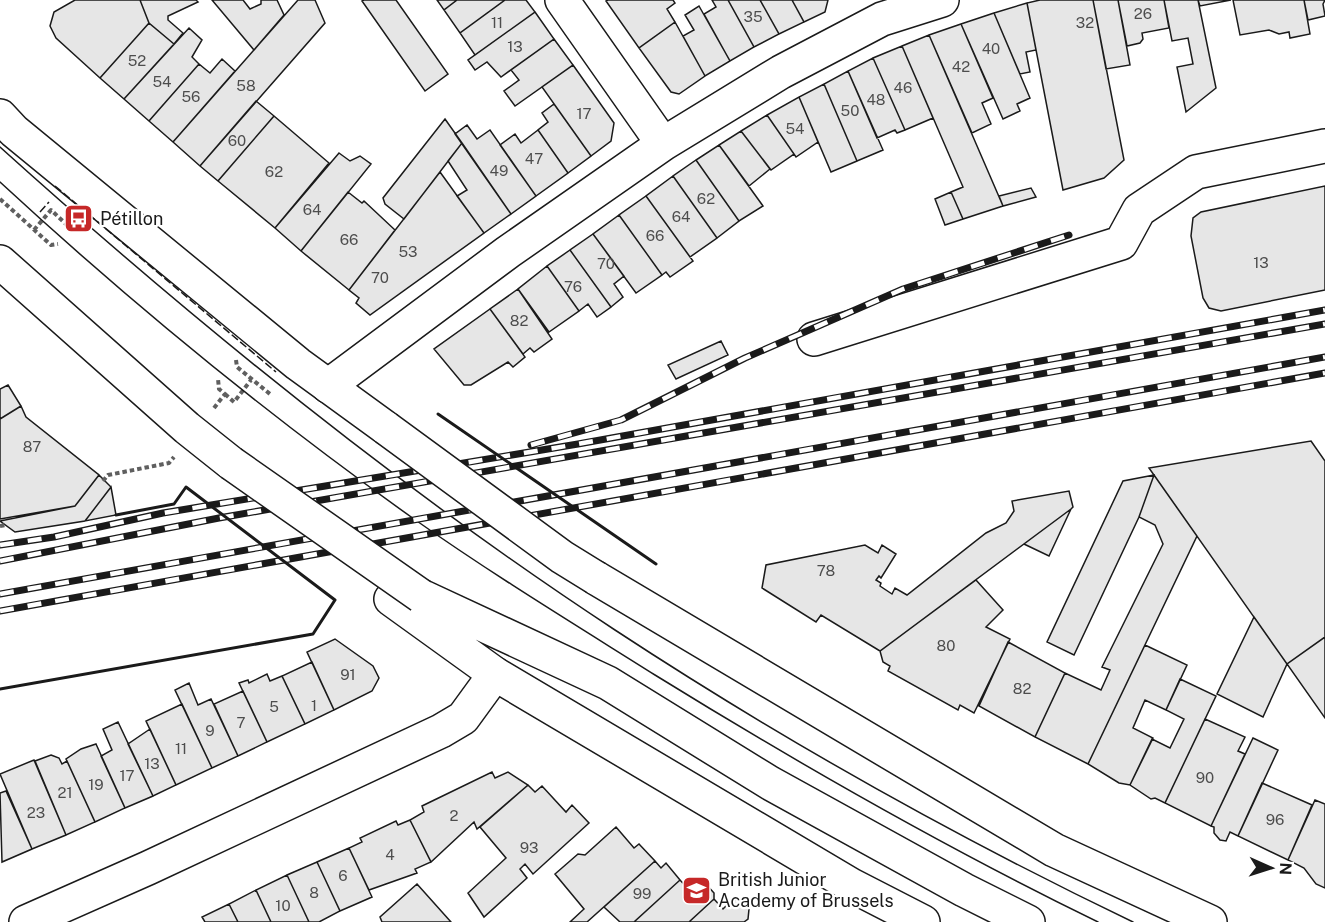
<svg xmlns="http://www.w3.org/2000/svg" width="1325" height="922" font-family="'Public Sans',sans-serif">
<rect width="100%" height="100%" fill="#fff"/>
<path fill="#e6e6e6" stroke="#1a1a1a" stroke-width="1.5" d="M75 0H140L149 23 100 78 56 38 50 26 54 12Z
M140 0H196L198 2 168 16V20L183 33 174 44 149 23Z
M212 0H243L250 9 261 4V0H277L284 15 254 50Z
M298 0H315L325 23 200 166 173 142Z
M364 0H396L448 74 425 91 362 1Z
M437 0H457L444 10Z
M457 0H505L460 33 444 10Z
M505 0H526L535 12 475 55 460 33Z
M608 0H673L675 3 667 9 675 22 639 48 606 1Z
M712 0H728L754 47 730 61 704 14 716 7Z
M728 0H760L779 34 754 47Z
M760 0H792L804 22 779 34Z
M792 0H828L825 12 804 22Z
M1040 0H1093L1124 160 1104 178 1063 190 1027 3Z
M1093 0H1118L1130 65 1106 69Z
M1118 0H1164L1169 28 1142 33 1143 39 1140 43 1127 46Z
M1164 0H1198L1216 88 1186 112 1177 67 1193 64 1188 38 1172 41Z
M1198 0H1231L1200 6Z
M1233 0H1304L1310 34 1290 38 1289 32 1279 34 1269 30 1240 35Z
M1304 0H1325L1323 4 1325 16 1308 20Z
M1027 3 1036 50 1026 52 1030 72 1020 74 994 13Z
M699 6 730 61 705 76 683 36 694 30 685 15Z
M535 12 554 39 501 77 487 62 475 70 468 60Z
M994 13 1030 98 1017 104 1020 111 1003 119 961 24Z
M675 22 705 76 679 94 671 92 639 48Z
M149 23 174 44 124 99 100 78Z
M961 24 993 98 982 103 991 124 972 133 929 35Z
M189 28 202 40 192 57 199 64 149 121 124 99Z
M929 35 1003 206 963 219 951 192 963 187 902 46Z
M554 39 573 65 515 106 504 91 519 80 511 70Z
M902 46 933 118 905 130 873 58Z
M873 58 905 130 897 133 895 130 877 138 848 71Z
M222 59 235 71 173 142 149 121 199 64 210 73Z
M573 65 614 123 611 141 591 156 542 87Z
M848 71 883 150 857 161 824 84Z
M824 84 857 161 831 172 799 97Z
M799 97 818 142 796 157 767 115Z
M256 101 274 116 218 181 200 166Z
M554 104 591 156 568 173 538 130 548 122 542 113Z
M767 115 794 154 771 170 741 131Z
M274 116 329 163 275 228 218 181Z
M445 119 462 143 404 219 385 204 383 198Z
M467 125 477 139 490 130 536 196 511 214 455 134Z
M538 130 568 173 536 196 500 145 515 134 521 143Z
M741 131 770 169 749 186 719 145Z
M462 143 511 214 484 233 457 196 467 190 448 161Z
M719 145 763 206 739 221 696 160Z
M339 153 350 161 360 156 371 164 301 251 275 228Z
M696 160 739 221 717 238 673 176Z
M440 172 484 233 370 315 356 303 359 298 349 290Z
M673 176 717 238 690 257 646 196Z
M1325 186V290L1221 311 1209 308 1203 298 1191 236 1193 218 1201 212Z
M1031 188 1036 197 1003 206 999 196Z
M348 192 362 203 364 201 395 230 349 290 301 251Z
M951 192 963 219 945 225 935 199Z
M646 196 693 261 670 277 666 272 662 275 619 215Z
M619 215 662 275 636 293 593 234Z
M593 234 624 276 614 284 623 297 611 307 570 250Z
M570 250 611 307 597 317 588 304 579 311 547 266Z
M547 266 579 311 549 332 518 289Z
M518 289 552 339 534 352 530 348 523 354 490 309Z
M490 309 525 357 513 367 508 362 471 385H464L434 349Z
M721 341 728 355 676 379 668 365Z
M8 385 21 406 0 419V389Z
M21 406 26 417 99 475 75 506 0 519V419Z
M1311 441 1325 461V637L1287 664 1149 468Z
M99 475 111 487 85 521 15 532 0 521 75 506Z
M1154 475 1197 536 1088 764 1035 737 1065 673 1101 690 1110 670 1102 667 1163 544 1155 525 1139 517Z
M1154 475 1139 517 1074 655 1047 642 1123 481Z
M111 487 116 515 85 521Z
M1069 491 1073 507 1071 509 880 651 821 615 816 622 762 588 766 565 865 545 878 553 882 545 896 554 881 578 879 576 876 580 881 583 880 586 892 594 895 588 907 595 986 533 1006 523 1014 511 1012 501Z
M1071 509 1049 556 1024 544Z
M976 580 1003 610 986 627 1010 639 974 713 960 705 958 710 888 671 890 666 883 662 880 651Z
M1254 617 1287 664 1263 717 1217 694Z
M1325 637V718L1287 664Z
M335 639 373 666 379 678 372 691 334 710 307 652Z
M1008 642 1065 673 1035 737 979 706Z
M1145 645 1187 665 1166 710 1145 700 1133 728 1153 738 1130 785 1119 783 1088 764Z
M312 662 334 710 305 724 282 676Z
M267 674 270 681 282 676 305 724 267 742 239 683 248 680 249 683Z
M1180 679 1216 696 1165 803 1155 798 1151 799 1130 785 1152 739 1170 748 1184 719 1166 710Z
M189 683 198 705 211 699 238 756 212 768 175 690Z
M243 691 267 742 238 756 214 704Z
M182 704 212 768 176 785 146 721Z
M1205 719 1245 737 1238 751 1245 754 1211 826 1165 803Z
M118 722 153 796 125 808 101 756 112 750 103 729Z
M150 729 176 785 153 796 128 744Z
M1253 738 1278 750 1238 836 1230 832 1226 841 1220 840 1214 833V827L1211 826Z
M96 744 125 808 95 822 66 759 81 749Z
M51 755 59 758 62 764 67 761 95 822 66 835 35 761Z
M34 760 66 835 32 849 0 774Z
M492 772 495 778 508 772 528 785 477 829 474 822 431 862 410 820 424 812 422 806Z
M1262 783 1312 805 1288 860 1238 836Z
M528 785 535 792 542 786 566 812 572 805 589 823 533 874 525 864 520 869 527 878 484 917 468 893 506 858 480 827Z
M6 791 32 849 2 862 0 793Z
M1315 800 1325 804V888L1316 884 1304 868 1288 860Z
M410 820 431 862 415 869 417 873 369 890 349 848 362 842 360 838 396 821 398 825Z
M616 827 634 848 639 844 655 861 587 922H570L584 909 555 874 578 854 585 855Z
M349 848 372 897 340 911 317 862Z
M655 861 661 868 666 863 680 880 634 922H620L604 907Z
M317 862 340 911 319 922H309L287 875Z
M287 875 309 922H271L256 890Z
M680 880 689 890 698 882 705 883 714 893V899L689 922H634Z
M417 884 451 922H382L380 917Z
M256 890 271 922H238L229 904Z
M714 899 723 909 732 900H742L749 909 748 919 744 922H689Z
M229 904 238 922H205L202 917Z"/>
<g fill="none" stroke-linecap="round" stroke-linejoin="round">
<defs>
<path id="minor" d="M562 0 663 144
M814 339 1121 243 1139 210 1196 172 1325 146
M328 386 508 252 663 144 781 72 882 19 942 0
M26 922 148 868 441 731 463 718 495 674"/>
<path id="major" d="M0 116 14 131 298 364 386 428
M0 262 187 428 231 463
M596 578 1054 850 1210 922
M421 596 608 683 770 783 964 890 1028 922
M391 599 495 674 851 885 923 922"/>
</defs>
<use href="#minor" stroke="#1a1a1a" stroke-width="36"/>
<use href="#major" stroke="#1a1a1a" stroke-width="36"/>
<path stroke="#5f5f5f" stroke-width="4" stroke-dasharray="4.5 3" stroke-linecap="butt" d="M0 199 51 245 58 244
M34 230 51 210 68 226 75 225
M236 360 237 367 270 394 272 392
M225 394 234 402 251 380
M214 408 225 394 219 389 218 379
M103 481 108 475 169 463 174 457
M0 526 6 525"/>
<use href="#minor" stroke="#fff" stroke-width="33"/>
<use href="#major" stroke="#fff" stroke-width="33"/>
<path stroke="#1a1a1a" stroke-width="1.5" d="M0 147C193 321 397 487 615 630 781 739 954 836 1133 922
M0 182C131 303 269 416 414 519 492 574 574 624 655 675 799 764 946 848 1098 922"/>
<defs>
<path id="rail" d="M531 445 621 420 745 358 903 289 1069 235
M0 545 54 537 163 513 578 444 1325 310
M0 561 219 518 1325 324
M0 594 1325 357
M0 611 1325 373"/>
</defs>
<use href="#rail" stroke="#1a1a1a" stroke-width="7"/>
<use href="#rail" stroke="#fff" stroke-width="4.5" stroke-dasharray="14" stroke-linecap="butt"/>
<defs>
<path id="major-bridge" d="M386 428 562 557 596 578
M231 463 421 596"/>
</defs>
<use href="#major-bridge" stroke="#1a1a1a" stroke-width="36" stroke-linecap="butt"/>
<use href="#major-bridge" stroke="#fff" stroke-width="33"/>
<path stroke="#1a1a1a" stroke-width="1.5" stroke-dasharray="8 3" stroke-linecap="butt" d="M55 186 276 372
M40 212 49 202"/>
<path stroke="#1a1a1a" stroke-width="3" d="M438 414 656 564
M0 689 313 634 335 600 186 487 174 504 116 515"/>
</g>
<defs>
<symbol id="bus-square" viewBox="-11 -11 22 22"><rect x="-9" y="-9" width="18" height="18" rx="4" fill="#c62828" stroke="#fff"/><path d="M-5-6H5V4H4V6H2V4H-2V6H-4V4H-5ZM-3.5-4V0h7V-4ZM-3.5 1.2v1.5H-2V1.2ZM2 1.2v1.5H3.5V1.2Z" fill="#fff"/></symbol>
<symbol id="school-square" viewBox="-11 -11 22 22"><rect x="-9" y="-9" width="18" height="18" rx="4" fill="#c62828" stroke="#fff"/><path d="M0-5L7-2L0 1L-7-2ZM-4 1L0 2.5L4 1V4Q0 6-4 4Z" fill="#fff"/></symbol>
</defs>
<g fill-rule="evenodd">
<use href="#bus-square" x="62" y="202" width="33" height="33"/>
<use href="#school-square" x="680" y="874" width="33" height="33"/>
</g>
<g text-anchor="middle" stroke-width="4.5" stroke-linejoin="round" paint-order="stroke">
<g font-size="15" fill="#4d4d4d">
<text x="1143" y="19">26</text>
<text x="753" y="22">35</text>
<text x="497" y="28">11</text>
<text x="1085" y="28">32</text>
<text x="515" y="52">13</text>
<text x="991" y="54">40</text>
<text x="137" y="66">52</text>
<text x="961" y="72">42</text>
<text x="162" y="87">54</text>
<text x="246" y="91">58</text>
<text x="903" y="93">46</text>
<text x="191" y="102">56</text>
<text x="876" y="105">48</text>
<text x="850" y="116">50</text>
<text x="584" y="119">17</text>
<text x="795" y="134">54</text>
<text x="237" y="146">60</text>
<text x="534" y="164">47</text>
<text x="499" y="176">49</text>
<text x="274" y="177">62</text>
<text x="706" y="204">62</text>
<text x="312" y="215">64</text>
<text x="681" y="222">64</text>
<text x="655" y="241">66</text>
<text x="349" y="245">66</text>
<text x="408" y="257">53</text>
<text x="1261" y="268">13</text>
<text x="606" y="269">70</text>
<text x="380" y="283">70</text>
<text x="573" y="292">76</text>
<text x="519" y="326">82</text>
<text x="32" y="452">87</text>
<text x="826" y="576">78</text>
<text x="946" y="651">80</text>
<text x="348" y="680">91</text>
<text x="1022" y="694">82</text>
<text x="314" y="711">1</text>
<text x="274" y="712">5</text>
<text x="241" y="728">7</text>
<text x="210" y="736">9</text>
<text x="181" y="754">11</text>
<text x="152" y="769">13</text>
<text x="127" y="781">17</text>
<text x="1205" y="783">90</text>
<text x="96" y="790">19</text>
<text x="65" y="798">21</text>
<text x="36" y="818">23</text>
<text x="454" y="821">2</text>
<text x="1275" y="825">96</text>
<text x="529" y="853">93</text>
<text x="390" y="860">4</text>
<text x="343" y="881">6</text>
<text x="314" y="898">8</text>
<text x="642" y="899">99</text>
<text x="283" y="911">10</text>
</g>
<g font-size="18" fill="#1a1a1a" stroke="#fff" text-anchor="start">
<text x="100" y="225">Pétillon</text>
<text x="718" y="886">British Junior<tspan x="718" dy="21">Academy of Brussels</tspan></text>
</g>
</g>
<g transform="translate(1271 868) rotate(93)" stroke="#ffffff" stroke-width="4.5" paint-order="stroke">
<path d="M0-4.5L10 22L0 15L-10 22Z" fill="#1a1a1a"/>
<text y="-9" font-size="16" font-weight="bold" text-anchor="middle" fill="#1a1a1a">N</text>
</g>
</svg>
